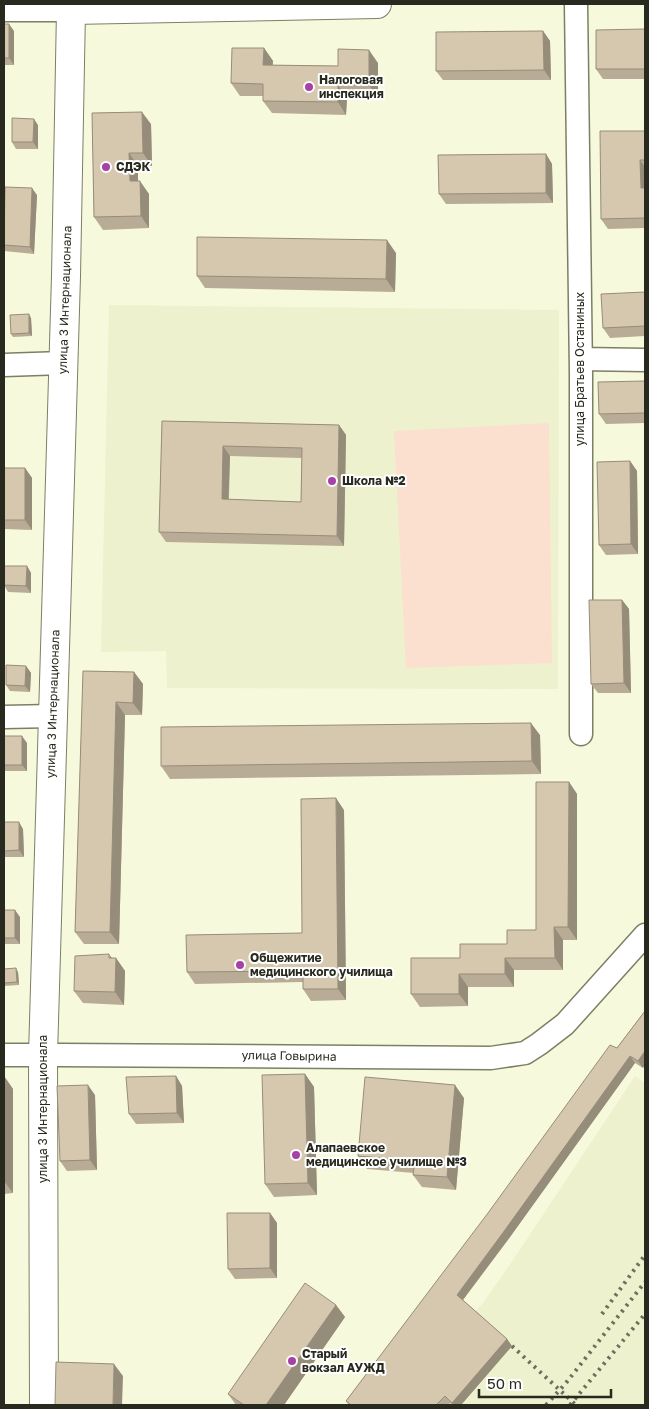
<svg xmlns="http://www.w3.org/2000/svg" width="649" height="1409" font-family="'Golos Text',sans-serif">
<rect width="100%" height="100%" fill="#f7f9dd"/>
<path fill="#eef1cd" d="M109 305 559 310 558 689 167 688 166 651 101 652Z
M635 1076 645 1083V1405H392L483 1303 515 1257Z"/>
<path fill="#fbe0cf" d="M549 423 552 663 406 668 394 431Z"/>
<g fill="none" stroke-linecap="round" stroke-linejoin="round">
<defs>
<path id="minor" d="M576 4 581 374V734
M4 10H71L72 4
M581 359 645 360
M4 365 63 363
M4 717 53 716
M4 1055H60L491 1058 525 1053 539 1044 565 1024 645 935"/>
<path id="major" d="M44 1405 43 1055 66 276 71 10 377 4"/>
</defs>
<use href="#minor" stroke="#7d7f65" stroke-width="25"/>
<use href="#major" stroke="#7d7f65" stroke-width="30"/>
<use href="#minor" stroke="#fff" stroke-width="22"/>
<use href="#major" stroke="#fff" stroke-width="28"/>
<path stroke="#6d6f5e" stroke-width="4" stroke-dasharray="2.5 5" stroke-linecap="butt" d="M602 1314 645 1255
M512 1346 576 1405
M546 1405 566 1383 645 1282
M570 1405 645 1314"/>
</g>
<path fill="#b8ac96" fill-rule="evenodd" d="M4 24 14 31V65H4Z
M645 29V79H603L596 69Z
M543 31 550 41 551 80H443L436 71Z
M264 48 273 61 272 65 338 66 378 63V98H347L346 115 272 113 263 101V96H240L231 83Z
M92 113 151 124 152 166H138V181L149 194V228L103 230 94 217Z
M38 125V149H16L12 142Z
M645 131V228L608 229 601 219Z
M546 154 552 164 553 203 446 204 439 194Z
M37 195 34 254 4 251V203Z
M396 253 395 292 205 288 197 276Z
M645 292V336L610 338 603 328Z
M31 318 32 336 13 337 11 334Z
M645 381V423L606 424 599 414Z
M162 421 339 425 346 435 344 546 166 542 159 532ZM230 456 302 458 301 502 229 499Z
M630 461 637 471 638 554 606 555 599 545Z
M4 468H25L32 478V530L4 529Z
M27 566 31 573V593L8 592 4 585Z
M622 600 629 609 631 693H598L591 684Z
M26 666 31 673 30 692 10 691 6 685Z
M83 671 134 672 143 684 142 715H125L119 944H84L75 932Z
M540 735 541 774 170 779 161 766Z
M4 736 27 743V771H4Z
M569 782 577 794V940H563V970H514V987H468V1006L420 1007 411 994 460 958 507 944 536 930Z
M344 810 346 1000 311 1001 303 989V982L195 984 187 972 302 933Z
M4 822 23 829 24 857H4Z
M4 910 20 917V944H4Z
M112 958H116L125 971 124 1005 83 1003 74 991Z
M4 969 18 972 19 985 4 986Z
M645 1011 643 1068 635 1063 510 1237 463 1300 507 1339 512 1346 461 1405H452L450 1403 448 1405H349L346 1401Z
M305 1074 314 1087 317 1195 274 1197 265 1184Z
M4 1076 13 1089V1193L4 1194Z
M176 1076 182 1086 184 1123 136 1124 129 1114Z
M95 1095 97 1170 67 1171 60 1161Z
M464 1098 456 1190 422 1187 413 1175 414 1173 367 1169 358 1156Z
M270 1213 277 1223V1278L235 1279 228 1269Z
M336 1305 345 1317 284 1405H236L228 1394Z"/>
<path fill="#968c7a" d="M9 24 14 31V65L9 58Z
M543 31 550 41 551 80 544 70Z
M264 48 273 61 272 78 263 65Z
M369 50 378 63V98L369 85Z
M338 85 347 98 346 115 338 102Z
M142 112 151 124 152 166 143 153Z
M34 119 38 125V149L33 142Z
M129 153 138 166V194L130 181Z
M546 154 552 164 553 203 546 193Z
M640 160 645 167V194L641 188Z
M140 181 149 194V228L141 216Z
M32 188 37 195 34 254 30 247Z
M387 240 396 253 395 292 386 279Z
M29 314 31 318 32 336 29 333Z
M339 425 346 435 344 546 337 536Z
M223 446 230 456 228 509 222 499Z
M630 461 637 471 638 554 631 544Z
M25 468 32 478V530L25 520Z
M27 566 31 573V593L26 586Z
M622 600 629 609 631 693 624 683Z
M26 666 31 673 30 692 25 686Z
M134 672 143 684 142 715 133 703Z
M116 702 125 715 119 944 110 932Z
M531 723 540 735 541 774 532 761Z
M22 736 27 743V771L22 765Z
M569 782 577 794V940L568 927Z
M336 798 344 810 346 1000 338 989Z
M19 822 23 829 24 857 19 850Z
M15 910 20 917V944L15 938Z
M554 927 563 940V970L555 958Z
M109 954 116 964V958L125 971 124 1005 115 992Z
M505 958 514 970V987L505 974Z
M16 968 18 972 19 985 17 982Z
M459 974 468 987V1006L459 994Z
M645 1051V1065L643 1068 638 1061Z
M630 1056 635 1063 510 1237 462 1301 457 1295Z
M305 1074 314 1087 317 1195 308 1183Z
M4 1076 13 1089V1193L4 1181Z
M176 1076 182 1086 184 1123 177 1113Z
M88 1085 95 1095 97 1170 90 1160Z
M455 1085 464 1098 456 1190 447 1177Z
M270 1213 277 1223V1278L270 1268Z
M336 1305 345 1317 284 1405H266Z
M507 1339 512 1346 461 1405H454L452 1403Z
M114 1364 123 1376 122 1405H113Z"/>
<path fill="#d6c8ae" stroke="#968c7a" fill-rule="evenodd" d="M4 24H9V58H4Z
M645 29V69H596V30Z
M543 31 544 70 436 71V32Z
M232 48H264L263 65 338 66V49L369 50V85H338V102L263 101V84L231 83Z
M142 112 143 153H129L130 181H140L141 216 94 217 92 113Z
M12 118 34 119 33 142H12Z
M600 131H645V160H640L641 188H645V218L601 219Z
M546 154V193L439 194 438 155Z
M5 187 32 188 30 247 4 245Z
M197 237 387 240 386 279 197 276Z
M645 292V326L603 328 601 294Z
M29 314V333L11 334 10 315Z
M645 381V413L599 414 598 382Z
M162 421 339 425 337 536 159 532ZM223 446 302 448 301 502 222 499Z
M630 461 631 544 599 545 597 462Z
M4 468H25V520H4Z
M4 566H27L26 586 4 585Z
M589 600H622L624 683 591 684Z
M6 665 26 666 25 686 6 685Z
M83 671 134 672 133 703 116 702 110 932H75Z
M531 723 532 761 161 766V727Z
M4 736H22V765H4Z
M536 782H569L568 927H554L555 958H505V974H459V994H411V958H460V944H507V930H536Z
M336 798 338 989H303V971L187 972 186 935 302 933 301 799Z
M4 822H19V850L4 851Z
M4 910H15V938H4Z
M109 954V958H116L115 992 74 991 75 956Z
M16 968 17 982 4 983V969Z
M645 1011V1051L638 1061 630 1056 505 1230 457 1295 507 1339 452 1403 445 1396 436 1405H351L346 1401 488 1213 610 1045 617 1048Z
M305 1074 308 1183 265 1184 262 1075Z
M176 1076 177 1113 129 1114 126 1077Z
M365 1077 455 1085 447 1177 413 1175 415 1161 358 1156Z
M88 1085 90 1160 60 1161 57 1086Z
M227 1213H270V1268L228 1269Z
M305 1283 336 1305 266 1405H244L228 1394Z
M56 1362 114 1364 113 1405H55Z"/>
<g fill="#a541a7" stroke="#fff" stroke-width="2">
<circle cx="309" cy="87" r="5"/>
<circle cx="106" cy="167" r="5"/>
<circle cx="332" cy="481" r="5"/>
<circle cx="240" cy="965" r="5"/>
<circle cx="296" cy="1155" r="5"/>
<circle cx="292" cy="1361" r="5"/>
</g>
<g text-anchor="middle" stroke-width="4" stroke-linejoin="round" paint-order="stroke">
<g font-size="12" font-weight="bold" fill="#292a1f" stroke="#fff" text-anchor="start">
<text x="319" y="84">Налоговая<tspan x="319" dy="14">инспекция</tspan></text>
<text x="116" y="171">СДЭК</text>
<text x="342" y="485">Школа №2</text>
<text x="250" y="962">Общежитие<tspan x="250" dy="14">медицинского училища</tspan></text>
<text x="306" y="1152">Алапаевское<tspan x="306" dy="14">медицинское училище №3</tspan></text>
<text x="302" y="1358">Старый<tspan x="302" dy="14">вокзал АУЖД</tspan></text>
</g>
<g font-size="12" fill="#292a1f" stroke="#fff">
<text transform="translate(65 300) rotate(-88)" y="4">улица 3 Интернационала</text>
<text transform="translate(580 369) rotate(-90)" y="4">улица Братьев Останиных</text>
<text transform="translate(53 704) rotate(-88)" y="4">улица 3 Интернационала</text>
<text transform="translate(289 1056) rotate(1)" y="4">улица Говырина</text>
<text transform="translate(43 1109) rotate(-90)" y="4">улица 3 Интернационала</text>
</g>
</g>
<rect width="649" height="1409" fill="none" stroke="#292a1f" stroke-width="10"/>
<path d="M479 1389v8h132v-8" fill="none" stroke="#292a1f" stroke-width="2.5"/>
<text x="487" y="1389" font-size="15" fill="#292a1f" stroke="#ffffff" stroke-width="4" paint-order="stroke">50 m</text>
</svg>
